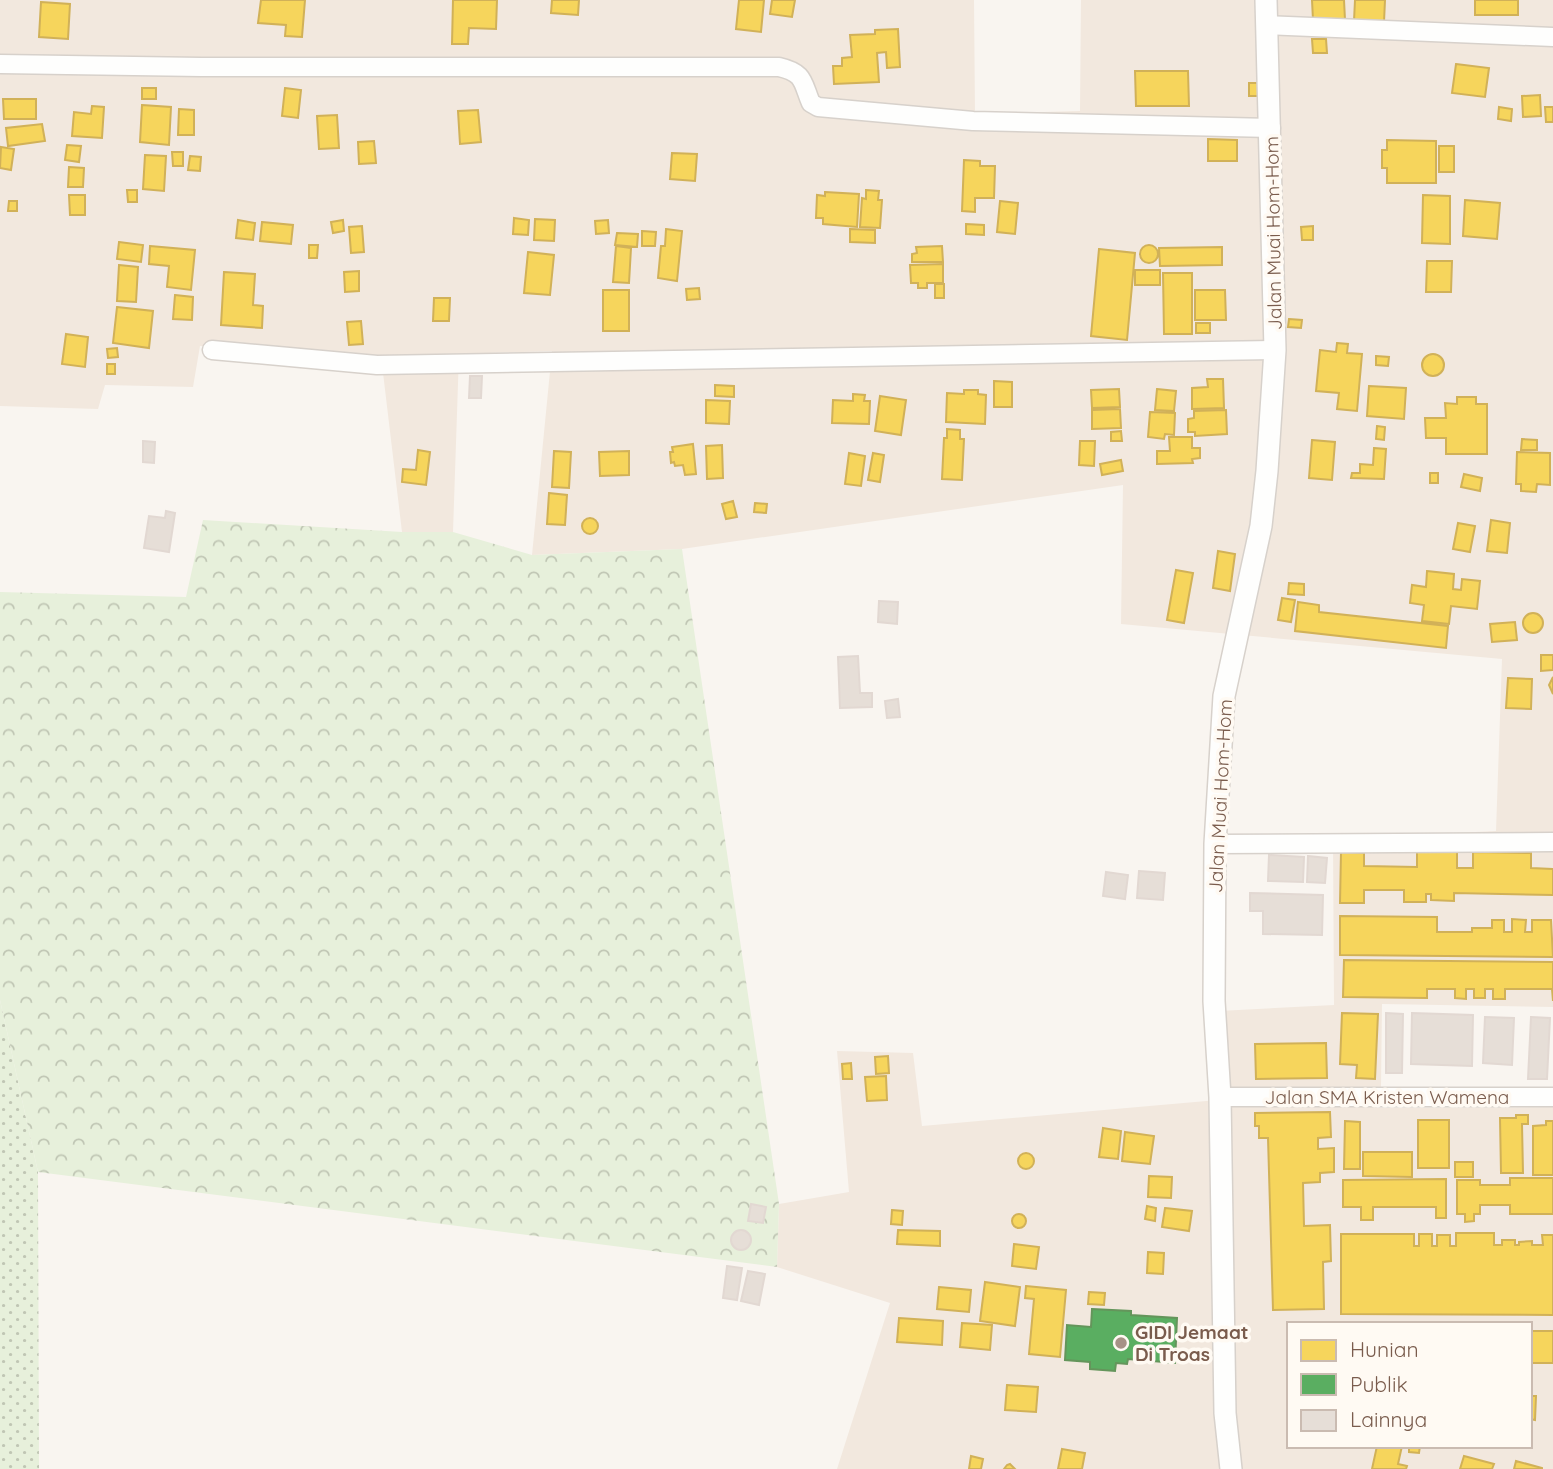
<svg xmlns="http://www.w3.org/2000/svg" width="1553" height="1469" font-family="Quicksand,sans-serif">
<defs>
<pattern id="grass-dots" width="8" height="8" patternUnits="userSpaceOnUse" patternTransform="scale(1.75)"><rect width="8" height="8" fill="#e7f0db"/><path d="M2 2h.1M6 6h.1" fill="none" stroke="#c0c6b4" stroke-width="1.8" stroke-linecap="round"/></pattern>
<pattern id="forest-crowns" width="20" height="18" patternUnits="userSpaceOnUse" patternTransform="scale(1.75)"><rect width="20" height="18" fill="#e7f0db"/><path d="M2 6a3 3 0 1 1 6 0M12 15a3 3 0 1 1 6 0" fill="none" stroke="#c0c6b4"/></pattern>
</defs>
<rect width="100%" height="100%" fill="#f9f5f0"/>
<path fill="#f2e8de" fill-rule="evenodd" d="M0 0H974L975 114 1080 111 1081 0H1553V1007L1382 1004 1381 1087 1377 1108 1553 1107V1469H837L890 1303 777 1267 779 1204 849 1192 837 1051 913 1053 922 1126 1229 1099 1219 1011 1334 1005 1333 839 1496 831 1502 659 1121 624 1123 485 682 549 532 555 552 351 459 354 453 532H402L381 356 200 346 193 387 105 385 98 409 0 406ZM1289 1324H1530V1446H1289Z"/>
<path fill="url(#grass-dots)" d="M0 1000 38 1172 39 1469H0Z"/>
<path fill="url(#forest-crowns)" d="M203 520 402 532H453L532 555 682 549 779 1204 777 1267 38 1172 0 1000V592L186 597Z"/>
<path fill="#f6d55c" stroke="#d1b158" stroke-width="2" d="M261 0H305L302 37 285 36 286 25 258 23Z
M453 0H497L496 29 469 28 468 44H452Z
M552 0H579L578 15 551 13Z
M739 0H764L761 32 736 29Z
M772 0H795L792 17 770 14Z
M1312 0H1344L1345 20H1313Z
M1355 0H1385L1384 22 1354 21Z
M1475 0H1518V15H1475Z
M41 2 70 4 68 39 39 37Z
M898 29 900 67 887 68 886 52 877 53 879 82 834 84 833 66H842V58L852 57 850 35 875 34V30Z
M1312 39H1326L1327 53H1313Z
M1456 64 1489 68 1485 97 1452 93Z
M1135 71H1188L1189 106H1136Z
M1249 83H1259V96H1249Z
M142 88H156V99H142Z
M285 88 301 90 298 118 282 116Z
M1540 95 1541 116 1523 117 1522 96Z
M3 99H36V119H4Z
M142 105 171 107 169 145 140 142Z
M92 106 104 107 102 138 72 136 74 112 91 114Z
M1499 107 1512 109 1511 121 1498 119Z
M1545 107H1553V122H1546Z
M179 109 194 110V135H178Z
M478 110 481 142 460 144 458 111Z
M337 115 339 148 319 149 317 116Z
M42 124 45 141 8 146 6 128Z
M1208 139 1237 140V161H1208Z
M1387 140 1436 141V183H1387V168H1382V150H1387Z
M374 141 376 163 359 164 358 142Z
M67 145 81 146 79 162 65 160Z
M1439 146H1454V172H1439Z
M1 147 14 149 11 170 0 168Z
M172 152H183V166H173Z
M672 153 697 154 695 181 670 179Z
M145 155 166 156 164 191 143 189Z
M190 156 201 157 200 171 188 170Z
M964 160 980 161V166H995L994 198H975V212L962 211Z
M69 167 84 168 83 187H68Z
M127 190H137V202H128Z
M866 190 879 191 878 200H882L880 228 860 227 862 198 866 199Z
M825 192 859 194 857 227 823 224V218H816L817 195 825 196Z
M69 195H85V215H70Z
M1423 195 1450 196V244L1422 243Z
M1465 200 1500 203 1497 239 1463 236Z
M9 201H17V211H8Z
M1000 201 1018 203 1015 234 997 232Z
M514 218 529 220 528 235 513 234Z
M535 219 555 220 554 241 534 240Z
M238 220 255 223 253 240 236 238Z
M343 220 344 231 333 233 331 222Z
M608 220 609 233 596 234 595 221Z
M262 222 293 225 291 244 260 241Z
M966 224 984 225V235L966 234Z
M362 226 364 252 351 253 349 227Z
M1313 226V240H1302L1301 227Z
M666 229 682 231 677 281 658 278 661 246H665Z
M850 229 875 230V243L850 242Z
M642 231 656 232 655 246H642Z
M617 233 638 234 637 247 615 245Z
M119 242 143 245 141 262 117 259Z
M309 245H318L317 258H309Z
M1140 254a9 9 0 1 1 18 0a9 9 0 1 1-18 0Z
M150 246 195 250 191 290 167 287 169 266 149 264Z
M616 246 631 248 629 283 613 282Z
M942 246 943 262H912V254L917 253 916 247Z
M1222 247V265L1160 266 1159 248Z
M1099 249 1135 253 1127 340 1091 336Z
M528 252 554 255 550 295 524 293Z
M1427 261H1452L1451 292H1426Z
M943 264V283H927V288H918V283H911L910 265Z
M119 265 138 267 136 302 117 301Z
M1135 270H1160V285H1135Z
M359 271V291L345 292 344 272Z
M224 272 255 274 253 305 263 306 262 328 221 325Z
M1163 273H1192V334H1164Z
M935 284H944V298H935Z
M699 288 700 299 687 300 686 289Z
M603 290H629V331H603Z
M1195 290H1225L1226 320H1195Z
M175 295 193 297 192 320 173 319Z
M434 298H450L449 321H433Z
M117 307 153 311 149 348 113 343Z
M1289 319 1302 320 1301 328 1288 327Z
M361 321 363 344 349 345 347 322Z
M1196 323H1210V333H1196Z
M66 334 88 337 85 367 62 364Z
M1337 343 1348 344 1347 353 1362 354 1357 411 1337 409 1339 393 1316 391 1320 350 1336 352Z
M117 348 118 357 108 358 107 349Z
M1422 365a11 11 0 1 1 22 0a11 11 0 1 1-22 0Z
M1376 356 1389 357 1388 366 1376 365Z
M107 364H115V374H107Z
M1207 379H1223L1224 408 1192 409V388L1208 387Z
M994 381 1012 382V407H994Z
M715 385 734 386V397L715 396Z
M1369 386 1406 388 1404 419 1367 416Z
M1119 389 1120 407 1092 408 1091 390Z
M1157 389 1176 391 1174 411 1155 410Z
M964 390H978V394L986 395 985 424 946 422 947 393 964 394Z
M853 394 865 395 864 401H870L869 424 832 423 833 400 853 401Z
M880 396 906 400 901 435 875 431Z
M1457 397H1476V404H1487V454H1446V438H1426L1425 418H1446L1445 403 1457 404Z
M706 400 730 401 729 424 706 423Z
M1120 409 1121 428 1092 429V410Z
M1226 410 1227 434 1195 436V432H1188V419L1194 418V411Z
M1150 412 1175 413 1174 435 1165 434 1164 439 1148 437Z
M1377 426 1385 427 1384 440 1376 439Z
M947 429 960 430V439H964L962 480 942 479 944 438H947Z
M1121 431 1122 441H1111V432Z
M1169 437H1192V448H1200V458L1192 459 1193 463 1157 464V451H1170Z
M1522 439 1537 440V450H1521Z
M1312 440 1335 442 1332 480 1309 478Z
M1080 441H1095L1094 466 1079 465Z
M693 444 696 474 685 475 683 465 675 466 674 462 671 463 670 452H673L672 447Z
M722 445 723 478 707 479 706 446Z
M1374 448 1386 449 1384 479 1351 478 1352 473H1360V464L1373 465Z
M418 450 430 452 426 485 402 482 403 469 416 470Z
M554 451 571 452 569 488 552 487Z
M629 451V475L600 476 599 452Z
M1517 452 1550 453V485L1537 484 1536 492 1521 491V484H1516Z
M849 453 865 456 861 486 845 484Z
M873 453 884 455 880 482 868 480Z
M1121 460 1123 471 1102 475 1100 464Z
M1430 473H1438V483H1430Z
M1464 474 1482 478 1480 491 1461 487Z
M549 493 567 495 565 525 547 524Z
M733 501 737 517 726 519 722 504Z
M755 503 767 504 766 513 754 512Z
M582 526a8 8 0 1 1 16 0a8 8 0 1 1-16 0Z
M1491 520 1510 523 1507 553 1487 551Z
M1458 523 1475 526 1470 552 1453 549Z
M1218 551 1235 554 1230 591 1213 588Z
M1176 570 1193 573 1184 623 1167 620Z
M1427 571 1454 574 1453 589 1461 590 1462 579 1480 581 1477 609 1451 606 1449 624 1422 621 1424 605 1410 603 1412 585 1426 587Z
M1289 583 1304 584V595L1288 594Z
M1282 598 1295 600 1291 622 1278 620Z
M1298 602 1319 605V612L1448 626 1446 648 1295 631Z
M1523 623a10 10 0 1 1 20 0a10 10 0 1 1-20 0Z
M1515 622 1517 640 1492 642 1490 624Z
M1541 655H1553V670L1541 671Z
M1553 677V694L1549 685Z
M1508 678 1532 679 1531 709 1506 708Z
M1417 851 1457 852V868H1473V852L1531 853V868L1553 869V895L1454 893V901L1431 900V894H1426V902H1404V890H1364V903H1340L1341 852 1364 853V866L1417 867Z
M1340 916 1437 917V932H1472V928H1492V920H1504V932H1512V919L1526 920 1525 932H1532V920H1551L1553 957 1340 955Z
M1344 960 1553 962V1001L1552 989H1505V999H1493V989H1485V998H1474V989H1466V999L1455 998V989H1427V998L1343 997Z
M1342 1013 1378 1014 1375 1079 1356 1078 1357 1065 1340 1064Z
M1326 1043 1327 1078 1256 1079 1255 1044Z
M888 1056 889 1073 876 1074 875 1057Z
M851 1063 852 1079H843L842 1064Z
M886 1076 887 1100 867 1101 865 1077Z
M1330 1112 1331 1137 1318 1138V1149L1334 1148V1172L1320 1173V1182L1303 1183 1304 1226 1330 1225 1331 1261 1323 1262 1324 1309 1273 1310 1268 1138H1259V1126H1255V1113Z
M1516 1115H1528V1124H1522L1523 1173H1501L1500 1118H1516Z
M1418 1120H1449V1168H1418Z
M1345 1121 1360 1122V1169H1344Z
M1546 1121H1553V1175H1533V1126L1546 1125Z
M1103 1128 1121 1131 1118 1159 1099 1157Z
M1125 1132 1154 1136 1150 1164 1122 1161Z
M1363 1152H1412V1177L1363 1176Z
M1018 1161a8 8 0 1 1 16 0a8 8 0 1 1-16 0Z
M1455 1162H1473V1177H1455Z
M1149 1176 1172 1177 1171 1198 1148 1197Z
M1510 1178H1553V1214H1510V1205H1480V1214H1474V1221L1465 1222V1214H1457V1180H1480V1185H1510Z
M1446 1179V1218H1436V1207H1373V1220H1361V1207H1343V1180Z
M1147 1206 1156 1208 1155 1221 1145 1219Z
M1165 1208 1192 1211 1189 1231 1162 1227Z
M892 1210 903 1211 902 1225 891 1224Z
M1012 1221a7 7 0 1 1 14 0a7 7 0 1 1-14 0Z
M898 1230 940 1231V1246L897 1244Z
M1456 1233H1494V1245H1502V1240H1515V1245H1519V1242L1532 1241V1245H1543L1542 1235H1553V1315L1341 1314V1234H1414V1246H1419V1234H1432V1246H1437V1235H1450V1246H1456Z
M1014 1244 1039 1247 1036 1269 1012 1266Z
M1148 1252 1164 1253 1163 1274 1147 1273Z
M985 1282 1020 1287 1015 1326 980 1321Z
M1026 1286 1066 1290 1060 1357 1029 1354 1034 1299 1025 1298Z
M939 1287 971 1290 969 1312 937 1309Z
M1089 1292 1105 1293 1104 1305 1088 1304Z
M899 1318 943 1321 942 1345 897 1342Z
M962 1323 992 1325 990 1350 960 1347Z
M1530 1331H1553V1363H1530Z
M1007 1385 1038 1387 1036 1412 1005 1410Z
M1530 1396H1536L1535 1420 1530 1419Z
M1377 1446H1402L1398 1464 1407 1466 1406 1469H1372Z
M1409 1446H1420L1419 1453 1409 1452Z
M1062 1449 1085 1453 1082 1469H1058Z
M971 1456 983 1459 981 1469H969Z
M1464 1456 1494 1464 1492 1469H1460Z
M1516 1461 1542 1468V1469H1514Z
M1010 1464 1015 1469H1004L1007 1465Z"/>
<path fill="#5aae61" stroke="#64955b" stroke-width="2" d="M1092 1309 1131 1311V1315L1177 1318 1175 1363 1128 1359 1127 1364 1116 1363 1115 1371 1090 1369V1362L1065 1360 1067 1325 1091 1327Z"/>
<path fill="#e6ded7" stroke="#e2d8d2" stroke-width="2" d="M470 376H482L481 398H469Z
M143 441 155 442 154 463 143 462Z
M166 511 175 513 169 552 144 548 149 516 165 518Z
M879 601 898 602 897 624 878 622Z
M858 656 860 693H872V707L840 708 838 657Z
M898 699 900 717 887 718 885 701Z
M1269 855 1304 857 1303 882 1268 881Z
M1308 856 1327 858 1325 883 1307 882Z
M1139 871 1165 873 1163 900 1137 898Z
M1106 872 1128 875 1125 899 1103 896Z
M1250 893 1323 895 1322 935 1263 934V911H1250Z
M1386 1013 1403 1014 1402 1073H1386Z
M1412 1013 1473 1015 1472 1066 1411 1064Z
M1485 1017 1514 1018 1512 1065 1483 1063Z
M1531 1017 1550 1018 1547 1079H1528Z
M751 1204 766 1207 763 1223 748 1221Z
M731 1240a10 10 0 1 1 20 0a10 10 0 1 1-20 0Z
M727 1266 742 1268 737 1300 723 1298Z
M748 1271 765 1274 759 1305 741 1301Z"/>
<g fill="none" stroke-linecap="round" stroke-linejoin="round">
<defs>
<path id="minor" d="M1266 25 1553 37
M0 64 201 67H779C805 73 802 82 811 103L818 107 973 121 1271 128
M212 350 377 365 1275 350
M1215 844 1553 842
M1220 1097H1553"/>
<path id="tertiary" d="M1231 1469 1225 1413 1220 1097 1214 1001 1215 844 1224 696 1261 526 1267 471 1275 350 1266 0"/>
</defs>
<use href="#minor" stroke="#d7d1cb" stroke-width="21"/>
<use href="#tertiary" stroke="#d7d1cb" stroke-width="24"/>
<use href="#minor" stroke="#fefefd" stroke-width="18"/>
<use href="#tertiary" stroke="#fefefd" stroke-width="21"/>
</g>
<circle fill="#a69286" stroke="#fffaf3" stroke-width="2.5" cx="1121" cy="1343" r="7"/>
<g text-anchor="middle" stroke-width="7" stroke-linejoin="round" paint-order="stroke">
<g font-size="19" fill="#7a5c4d" stroke="#fffaf3">
<text transform="translate(1273 233) rotate(-91)" y="7">Jalan Muai Hom-Hom</text>
<text transform="translate(1220 796) rotate(-87)" y="7">Jalan Muai Hom-Hom</text>
<text x="1387" y="1104">Jalan SMA Kristen Wamena</text>
</g>
<g font-size="19" font-weight="bold" fill="#7a5c4d" stroke="#fffaf3" text-anchor="start">
<text x="1135" y="1339">GIDI Jemaat<tspan x="1135" dy="22">Di Troas</tspan></text>
</g>
</g>
<rect x="1287" y="1322" width="245" height="126" fill="#fffaf3" stroke="#cabbb1" stroke-width="2"/>
<rect x="1301" y="1340" width="35" height="21" fill="#f6d55c" stroke="#cabbb1" stroke-width="2"/>
<text x="1350" y="1357" font-size="21" fill="#7a5c4d">Hunian</text>
<rect x="1301" y="1374" width="35" height="21" fill="#5aae61" stroke="#cabbb1" stroke-width="2"/>
<text x="1350" y="1392" font-size="21" fill="#7a5c4d">Publik</text>
<rect x="1301" y="1410" width="35" height="21" fill="#e6ded7" stroke="#cabbb1" stroke-width="2"/>
<text x="1350" y="1427" font-size="21" fill="#7a5c4d">Lainnya</text>
</svg>
